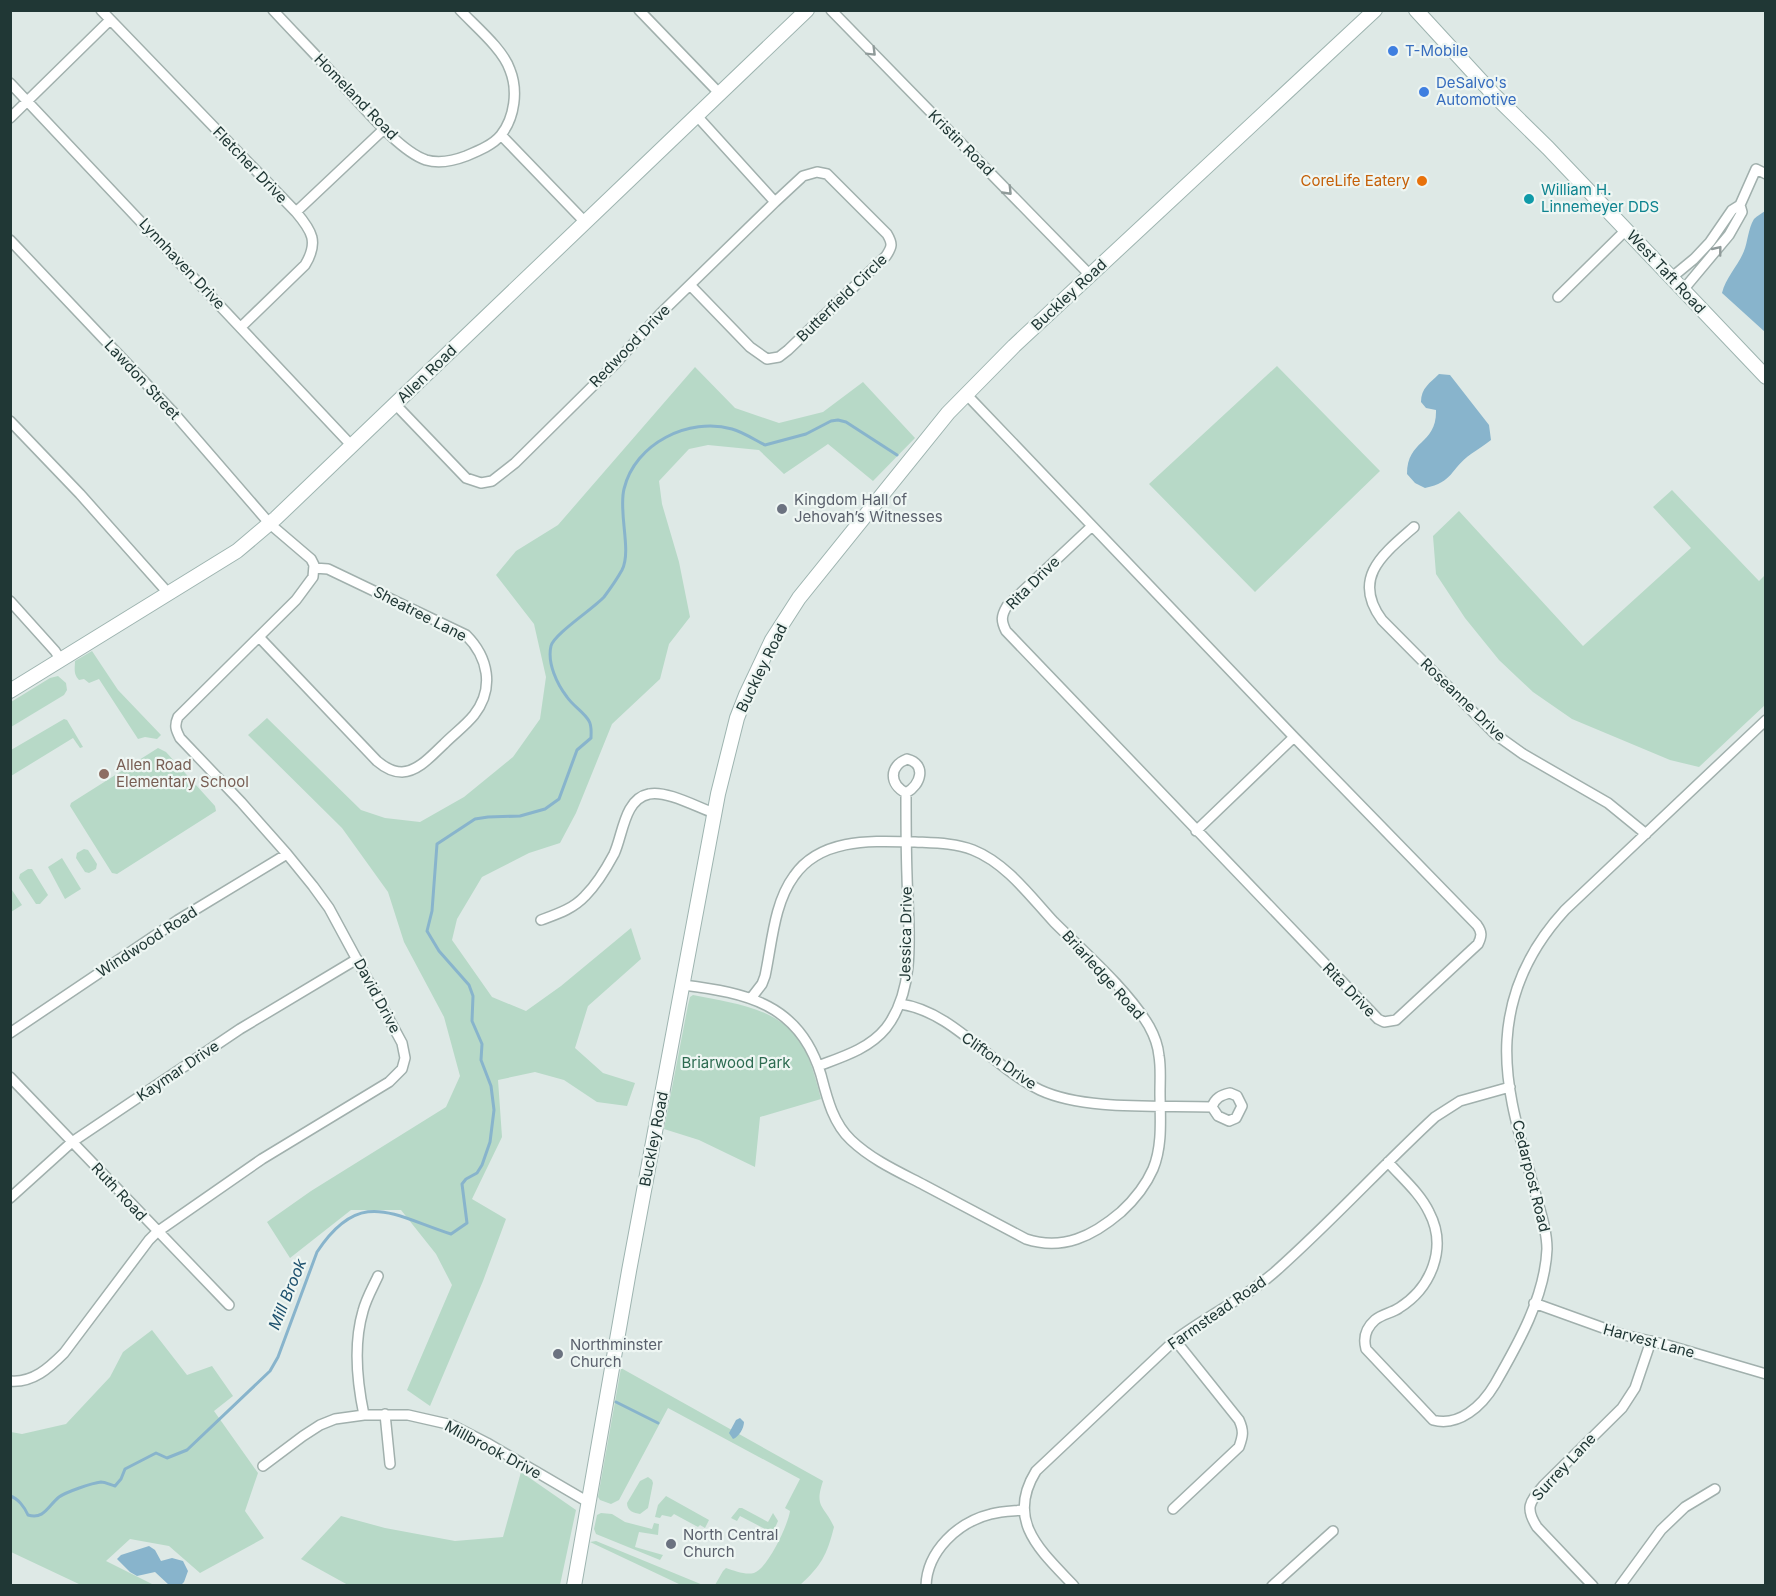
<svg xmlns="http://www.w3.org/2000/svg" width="1776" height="1596" font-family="Inter,sans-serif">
<rect width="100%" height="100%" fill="#dee9e6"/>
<path fill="#b7d9c7" d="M1277 366 1380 471 1255 592 1149 484Z
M695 367 735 408 779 423 823 412 863 382 915 438 873 481 828 444 784 474 759 450 708 445 689 449 659 481 662 504 679 562 690 617 669 644 660 679 612 724 576 813 560 843 529 853 482 877 457 919 452 940 492 997 526 1011 561 986 631 928 641 959 588 1006 575 1048 603 1073 635 1083 627 1106 597 1102 564 1080 535 1072 498 1080 502 1137 472 1199 506 1219 483 1281 430 1406 407 1390 452 1285 436 1254 401 1210H351L290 1258 267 1222 311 1191 446 1107 460 1076 444 1017 404 942 388 892 342 828 248 735 267 718 361 810 385 818 420 822 464 797 513 757 540 719 546 677 534 624 496 575 516 551 558 525Z
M1672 490 1759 581 1765 575V705L1699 767 1670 760 1572 719 1533 692 1499 660 1465 618 1436 574 1433 536 1459 511 1583 646 1691 548 1653 507Z
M92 651 118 690 161 735 157 739 145 737 138 739 99 679 89 683 84 679 79 680C73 673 75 669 75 661Z
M58 676 66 683 67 690 64 695 11 727V702L50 678Z
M64 719 67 720 83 747 80 748 73 738 11 776V750Z
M158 748 166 752 215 806 216 811 117 874 112 873 70 806 71 803Z
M84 849 88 850 97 864 96 869 89 873 85 872 76 858 77 853Z
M62 858 81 889 65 899 48 867Z
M28 869H32L48 895 40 904H36L19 878 20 874Z
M10 887 22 905 11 912H10Z
M693 995C737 1004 787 1008 807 1054 813 1068 817 1084 821 1099L760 1117 755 1167 699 1140 664 1129 688 1005 690 997Z
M152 1330 187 1375 212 1366 233 1396 214 1411 258 1473 245 1511 264 1538 200 1573 169 1546 130 1539 106 1561 154 1585H81L11 1552V1432L22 1434 66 1424 110 1377 123 1352Z
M621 1368 823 1481C814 1508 824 1505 834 1527 827 1555 821 1566 800 1585H715L723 1571 726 1568C735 1571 745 1575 754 1573 768 1568 788 1525 790 1511L785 1508 800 1479 668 1408 619 1500 611 1504 600 1500 598 1497Z
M521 1472 576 1510 560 1585H348L301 1559 341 1516 385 1528 455 1541 503 1537Z
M648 1477 652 1480 653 1483 648 1508 640 1514C634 1513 627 1511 627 1503L640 1481Z
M666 1496 709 1520 705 1528 700 1525 698 1527 674 1514 671 1517 662 1515 660 1518 655 1517 658 1505Z
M739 1508H742L768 1522 773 1513 778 1521 769 1541 764 1538 767 1530 740 1516 737 1521 731 1518Z
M601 1513 612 1514 625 1522 652 1529 654 1523 659 1524 658 1535 639 1532 635 1547 663 1555 660 1560 596 1534 594 1529 597 1515Z
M596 1541 703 1585H681L590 1542Z"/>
<path fill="#88b4cc" d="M1765 211V332L1722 293C1726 277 1738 266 1744 251 1748 241 1748 229 1754 219 1757 216 1762 213 1765 211Z
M1439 374 1450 375 1489 425 1491 440C1485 445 1478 449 1471 454 1450 469 1454 482 1425 488L1415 483 1407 474C1407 439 1437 445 1436 410L1426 408 1421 402C1421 388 1430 383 1439 374Z
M740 1418 744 1422C744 1428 739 1437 733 1439L729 1433 736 1420Z
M149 1546 155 1550 161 1561 172 1558 183 1561 188 1571 184 1582 181 1585H169L155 1572 137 1576 130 1572 117 1559 121 1555Z"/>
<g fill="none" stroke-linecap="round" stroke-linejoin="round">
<path stroke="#88b4cc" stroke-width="3" d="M616 1402 658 1423
M10 1496C18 1498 25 1508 28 1515 44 1520 48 1506 59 1497 66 1492 92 1483 101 1482 105 1482 111 1485 115 1486L121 1479 125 1469 156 1453 167 1458 187 1450 270 1371 278 1357 317 1252C360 1187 392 1215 451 1234L467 1223 462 1184 466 1179 477 1173 482 1165 490 1142 494 1110 491 1086 481 1060 482 1044 472 1021 473 996 469 985 439 951 427 931 432 911 437 844 475 819 488 817 520 816 545 809 559 799 577 750 591 738C591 732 592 726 589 721 584 712 573 706 567 697 557 684 547 663 551 646 554 634 593 609 604 597 610 589 617 579 622 570 632 551 618 512 624 489 635 443 689 417 732 429 743 432 755 440 765 445L806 434 831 421 838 420 846 422 897 455"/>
<defs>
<path id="street" d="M101 10 296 212C312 231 319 242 305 265L241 327
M273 10C296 35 320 59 342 84 362 105 399 151 426 160 440 164 453 161 466 156 478 151 493 145 501 135 515 117 518 90 510 70 503 49 475 26 460 10
M639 10 720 94
M831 10 1090 275
M10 83 352 446
M697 116 775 202
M10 118 110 20
M501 135 585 222
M296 212 384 129
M10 240 173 412 270 524 311 559 314 565 313 577 296 600 178 717C174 726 176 730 180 738L241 802 287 854 313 886 329 908 402 1043 405 1058 402 1069 389 1082 262 1159 157 1232 149 1240 64 1353C49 1368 33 1383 10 1381
M1671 278 1694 259 1710 242 1732 210 1740 205 1756 169 1766 174
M1683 290 1729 235 1742 212 1740 205
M1558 297 1626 230
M966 394 1294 737 1477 925C1482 932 1482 936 1478 944L1396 1020 1384 1022 1378 1019 1006 631C1001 621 1001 616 1007 606L1092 526
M395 404 466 478 481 483 492 481 515 463 614 365 661 313 775 202 803 176 817 172 827 174 887 234C893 244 892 247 886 256L788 350 779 357 767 359 750 347 690 285
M10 421 80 494 169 594
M1414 527C1383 554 1351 578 1382 620L1495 734 1523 754 1608 803 1646 834
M10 601 55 651 61 660
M259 637 377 761C384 767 392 772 402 772 419 771 432 755 444 744 454 734 466 725 474 715 495 688 488 657 466 635L328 569 314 568
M907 759C927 764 921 785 906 793 889 784 889 766 907 759Z
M1196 831 1294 737
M541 920C557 914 573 909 585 896 597 884 606 869 614 854 623 835 624 799 649 794 666 790 697 807 714 813
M683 985C747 993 800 1004 821 1075 827 1098 833 1123 851 1140 872 1160 899 1172 924 1185 958 1203 992 1221 1026 1239 1063 1251 1093 1236 1121 1212 1134 1200 1146 1185 1153 1169 1163 1145 1160 1117 1160 1092 1160 1080 1161 1067 1159 1056 1158 1045 1154 1035 1149 1026 1127 989 1085 953 1054 922 1031 897 1006 863 973 850 955 843 935 843 915 842 874 841 821 837 794 876 774 903 772 943 765 976L762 984 752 997
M900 1004C953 1011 992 1067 1040 1090 1085 1111 1162 1105 1212 1107
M10 1033 178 920 287 854
M818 1066C842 1057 869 1049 886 1028 918 987 908 924 907 876 906 848 906 820 906 793
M10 1077 229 1305
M1230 1093 1237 1096 1242 1106 1236 1118 1229 1121 1218 1116 1212 1107C1215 1098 1221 1095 1230 1093Z
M1388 1162C1402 1178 1420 1193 1429 1212 1448 1248 1431 1288 1399 1308 1392 1313 1382 1314 1375 1320 1366 1328 1363 1338 1366 1349L1433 1420C1459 1427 1482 1406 1495 1384 1518 1344 1545 1297 1547 1249 1547 1230 1540 1210 1535 1192 1522 1143 1504 1091 1507 1040 1510 989 1531 947 1565 910L1766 720
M10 1198 72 1142 240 1029 357 959
M1534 1303 1620 1334 1667 1345 1766 1374
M385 1414 390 1464
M364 1415C357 1382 353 1345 363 1311 366 1299 373 1287 378 1276
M263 1466 303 1436 320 1425 335 1419 364 1415H408L452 1425 487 1443 588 1502
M1173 1509 1239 1447C1243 1436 1244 1431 1239 1420L1175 1340
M926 1586C927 1551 958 1522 991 1514 1001 1511 1013 1511 1023 1510
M1074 1586C1041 1551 1005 1521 1036 1471L1175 1340C1208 1315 1246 1298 1277 1270 1332 1221 1381 1167 1435 1117L1460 1101 1510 1087
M1272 1586 1333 1531
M1593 1586 1537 1527C1525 1508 1529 1503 1543 1486L1622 1408 1635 1388 1651 1341
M1620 1586 1661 1530 1685 1507 1715 1489"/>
<path id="secondary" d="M1416 10 1495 96 1548 148 1766 377
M10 691 237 551 276 518 807 10
M574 1586 629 1271 718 794 737 718 746 695 772 640 799 598 948 413 1014 346 1375 10"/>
</defs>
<use href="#street" stroke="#a1b0ad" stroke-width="12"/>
<use href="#secondary" stroke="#9eb4b0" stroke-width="16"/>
<use href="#street" stroke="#fff" stroke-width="9"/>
<use href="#secondary" stroke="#fff" stroke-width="14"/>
</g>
<defs><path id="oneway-chevron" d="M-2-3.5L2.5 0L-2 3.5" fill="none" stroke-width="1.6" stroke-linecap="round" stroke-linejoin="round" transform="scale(1.5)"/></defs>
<g stroke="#909b9a">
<use href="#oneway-chevron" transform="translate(872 52) rotate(45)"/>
<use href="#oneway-chevron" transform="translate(1008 191) rotate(46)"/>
<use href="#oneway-chevron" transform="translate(1718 250) rotate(-51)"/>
</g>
<g fill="#3f7fe0" stroke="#eef6f3" stroke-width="2">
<circle cx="1393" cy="51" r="6"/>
<circle cx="1424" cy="92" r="6"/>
</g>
<circle fill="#e8710a" stroke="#eef6f3" stroke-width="2" cx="1422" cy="181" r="6"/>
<circle fill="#0f9aa8" stroke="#eef6f3" stroke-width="2" cx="1529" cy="199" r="6"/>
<g fill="#6b7280" stroke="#eef6f3" stroke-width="2">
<circle cx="782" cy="509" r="6"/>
<circle cx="558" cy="1354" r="6"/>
<circle cx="671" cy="1544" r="6"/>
</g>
<circle fill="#8d6e63" stroke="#eef6f3" stroke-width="2" cx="104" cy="774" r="6"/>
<g text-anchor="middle" stroke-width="4.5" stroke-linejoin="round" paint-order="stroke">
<g font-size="15" fill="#366cbe" stroke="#eef6f3" text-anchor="start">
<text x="1405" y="56">T-Mobile</text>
<text x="1436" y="88">DeSalvo's<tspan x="1436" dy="17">Automotive</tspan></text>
</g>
<g font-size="15" fill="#203735" stroke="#eef6f3">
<text transform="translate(356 97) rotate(46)" y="5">Homeland Road</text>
<text transform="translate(961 143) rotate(45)" y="5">Kristin Road</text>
<text transform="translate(250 165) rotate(46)" y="5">Fletcher Drive</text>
<text transform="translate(182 264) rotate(47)" y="5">Lynnhaven Drive</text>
<text transform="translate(1666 272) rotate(47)" y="5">West Taft Road</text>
<text transform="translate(1069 295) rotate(-43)" y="5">Buckley Road</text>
<text transform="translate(842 298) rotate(-44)" y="5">Butterfield Circle</text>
<text transform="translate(630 346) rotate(-46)" y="5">Redwood Drive</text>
<text transform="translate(427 374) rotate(-44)" y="5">Allen Road</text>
<text transform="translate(142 380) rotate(47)" y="5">Lawdon Street</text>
<text transform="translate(1033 583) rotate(-45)" y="5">Rita Drive</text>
<text transform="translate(420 614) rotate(27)" y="5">Sheatree Lane</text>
<text transform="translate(762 668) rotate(-64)" y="5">Buckley Road</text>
<text transform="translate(1463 700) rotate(44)" y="5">Roseanne Drive</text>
<text transform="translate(906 934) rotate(-89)" y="5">Jessica Drive</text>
<text transform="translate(147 942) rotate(-33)" y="5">Windwood Road</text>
<text transform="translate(1103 975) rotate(48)" y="5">Briarledge Road</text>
<text transform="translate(1349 990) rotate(46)" y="5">Rita Drive</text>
<text transform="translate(377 996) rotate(62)" y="5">David Drive</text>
<text transform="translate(999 1061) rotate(35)" y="5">Clifton Drive</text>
<text transform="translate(178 1071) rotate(-34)" y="5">Kaymar Drive</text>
<text transform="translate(654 1139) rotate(-79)" y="5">Buckley Road</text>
<text transform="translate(1531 1176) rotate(76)" y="5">Cedarpost Road</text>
<text transform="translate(119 1192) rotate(47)" y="5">Ruth Road</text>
<text transform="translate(1217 1313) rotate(-35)" y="5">Farmstead Road</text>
<text transform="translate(1649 1341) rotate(15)" y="5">Harvest Lane</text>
<text transform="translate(493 1450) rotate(28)" y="5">Millbrook Drive</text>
<text transform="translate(1564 1467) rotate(-47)" y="5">Surrey Lane</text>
</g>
<g font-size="15" fill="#c56008" stroke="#eef6f3" text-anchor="end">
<text x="1410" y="186">CoreLife Eatery</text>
</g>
<g font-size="15" fill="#0d838f" stroke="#eef6f3" text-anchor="start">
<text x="1541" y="195">William H.<tspan x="1541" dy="17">Linnemeyer DDS</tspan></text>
</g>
<g font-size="15" fill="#5b616d" stroke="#eef6f3" text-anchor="start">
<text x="794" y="505">Kingdom Hall of<tspan x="794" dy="17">Jehovah’s Witnesses</tspan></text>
<text x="570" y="1350">Northminster<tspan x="570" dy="17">Church</tspan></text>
<text x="683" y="1540">North Central<tspan x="683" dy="17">Church</tspan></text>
</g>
<g font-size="15" fill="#785e54" stroke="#eef6f3" text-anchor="start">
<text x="116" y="770">Allen Road<tspan x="116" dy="17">Elementary School</tspan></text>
</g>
<g font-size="15" fill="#2d6b51" stroke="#eef6f3">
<text x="736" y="1068">Briarwood Park</text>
</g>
<g font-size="16" font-style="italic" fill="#1f526f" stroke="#eef6f3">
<text transform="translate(287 1294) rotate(-68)" y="6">Mill Brook</text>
</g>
</g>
<rect width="1776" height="1596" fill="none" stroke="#203735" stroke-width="24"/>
</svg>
